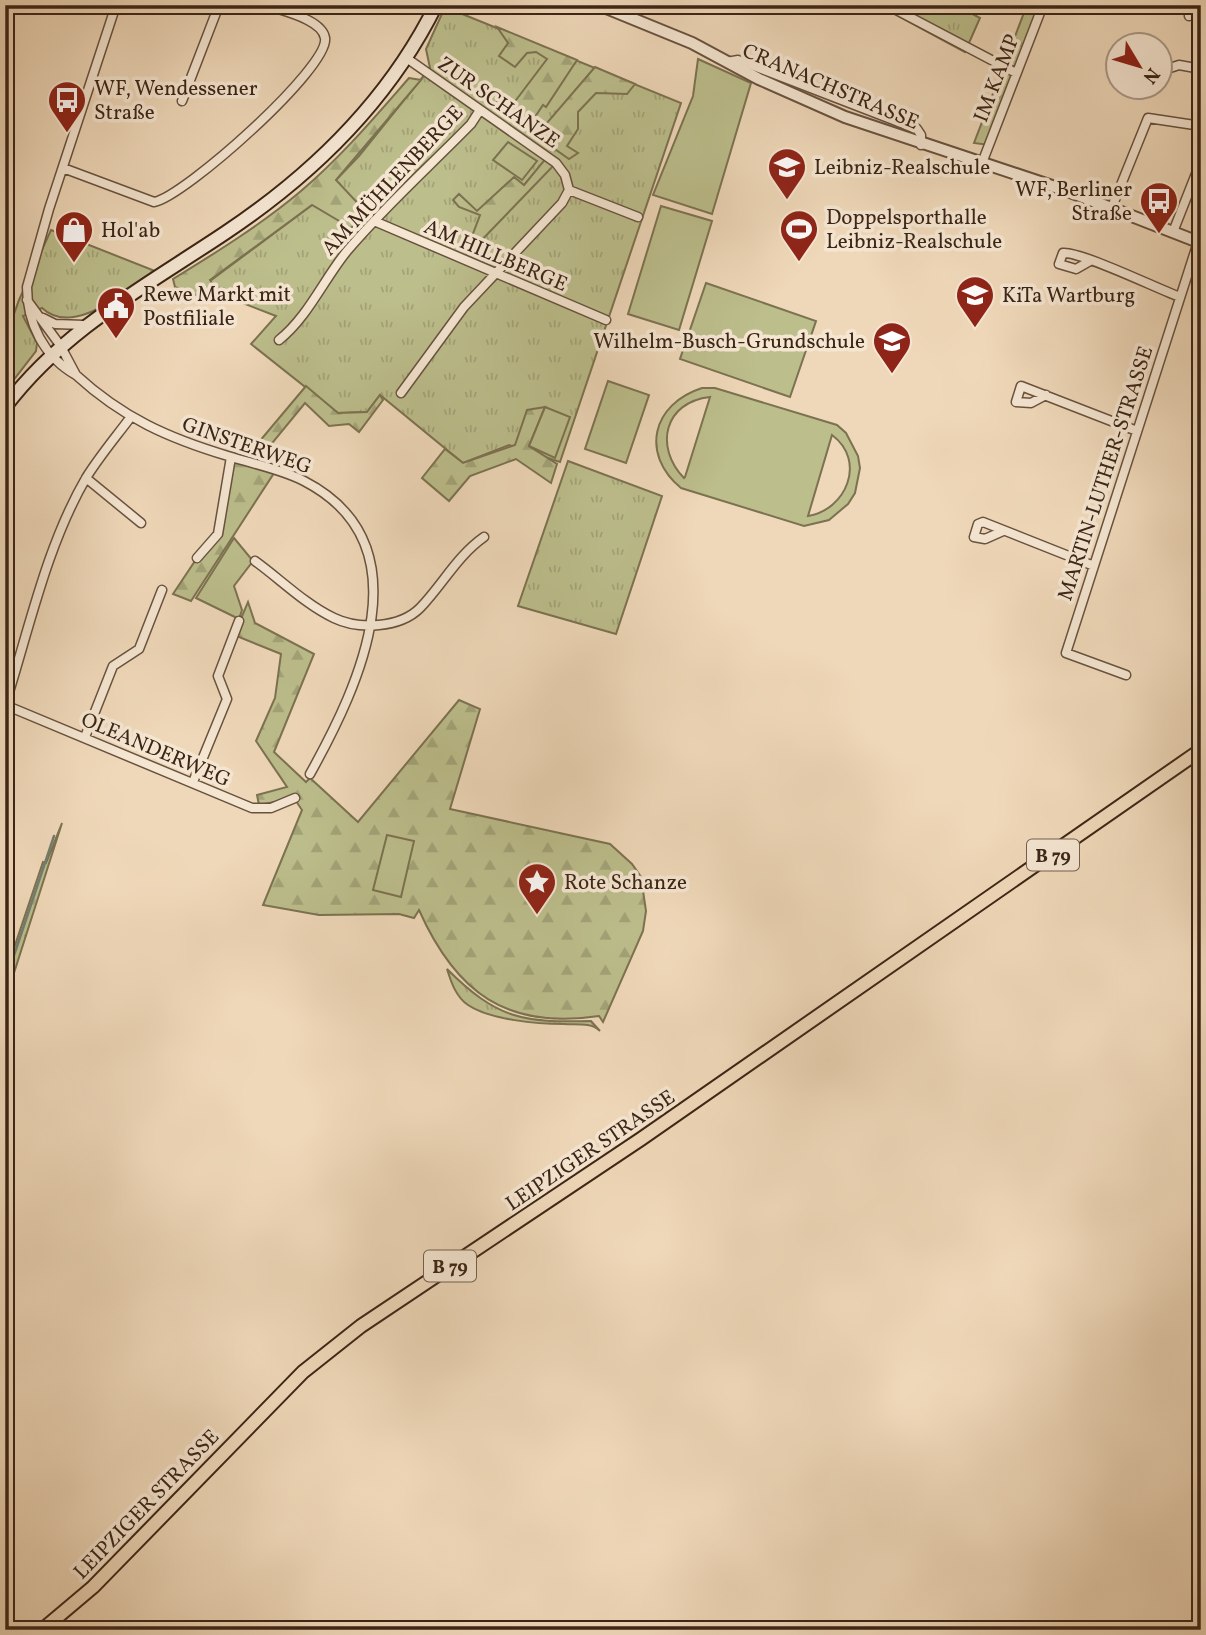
<svg xmlns="http://www.w3.org/2000/svg" width="1206" height="1635" font-family="Vollkorn,serif">
<defs>
<pattern id="grass-tufts" width="24" height="20" patternUnits="userSpaceOnUse" patternTransform="scale(1.75)"><rect width="24" height="20" fill="#bcbe8c"/><path d="M3 7l-1-3M5 7V3M7 7l1-3M15 17l-1-3M17 17v-4M19 17l1-3" fill="none" stroke="#a2a378"/></pattern>
<pattern id="forest-firs" width="22" height="20" patternUnits="userSpaceOnUse" patternTransform="scale(1.75)"><rect width="22" height="20" fill="#bcbe8c"/><path d="M5 1l3.5 6h-7zM16 11l3.5 6h-7z" fill="#a2a378"/></pattern>
</defs>
<rect width="100%" height="100%" fill="#efd8b9"/>
<filter id="stains"><feTurbulence type="fractalNoise" baseFrequency=".00286" numOctaves="4"/><feColorMatrix values="0 0 0 0 .2 0 0 0 0 .09 0 0 0 0 .02 0 0 0 .5 -.17"/></filter>
<radialGradient id="worn" r=".72"><stop offset=".6" stop-color="#630" stop-opacity="0"/><stop offset="1" stop-color="#630" stop-opacity=".3"/></radialGradient>
<path fill="url(#grass-tufts)" stroke="#7c7251" stroke-width="2" d="M878 5H956L980 18 965 52Z
M1027 5H1043L989 145 974 143Z
M445 7 681 103 560 462 509 445 463 463 380 395 367 412 338 413 251 344 276 316 219 294 210 281 312 205 359 156 430 68 426 49Z
M51 230 155 271C126 290 74 338 42 308L23 316 37 343 36 351 5 391V339L19 300Z
M568 461 662 496 616 634 518 606Z
M62 823 5 1001V975L43 862 46 863Z
M447 969C497 1019 523 1023 591 1021L600 1031C591 1022 576 1025 564 1024 538 1024 490 1020 468 1005 456 997 451 982 447 969Z"/>
<path fill="url(#forest-firs)" stroke="#7c7251" stroke-width="2" d="M497 27 577 60 546 107 543 105 531 123 541 130 595 67 635 84 627 94 596 93 578 112V129L567 146 578 153 569 159 494 106 498 100 510 108 547 59 536 52 527 53 515 67 499 56 508 43Z
M409 78 421 80 336 180 366 212 351 228 312 205 210 280 219 294 212 301 175 287 173 279C217 252 262 224 301 191 341 157 374 118 409 78Z
M547 157 556 163 475 247 471 239 480 215 459 207 453 200 459 194 477 211 514 177 524 185Z
M306 386 338 413 367 412 380 395 383 400 359 432 349 424 329 426 305 403 260 458 248 455Z
M545 407 529 446 557 464 551 483 516 459 470 476 449 501 422 478 445 449 463 463 515 445 527 410Z
M231 457 276 470 191 601 173 594 197 558 213 543Z
M248 602 255 623 314 654 274 752 306 782 310 778 358 822 459 700 480 709 450 809 610 844 632 864 641 877 646 911 643 931 603 1022 599 1016C507 1030 456 993 419 910L414 918 399 914 319 915 263 905 302 810 294 798 259 805 257 795 287 787 256 741 275 698 281 654 234 635Z"/>
<path fill="#bcbe8c" stroke="#7c7251" stroke-width="2" fill-rule="evenodd" d="M698 59 751 83 712 214 653 195 693 96Z
M508 142 537 161 522 180 493 160Z
M661 206 712 221 679 330 628 314Z
M706 283 816 321 790 397 680 359Z
M608 381 649 395 626 463 585 449Z
M702 388H715L837 425 846 433 858 456 860 468 855 493 848 504 829 520 804 526 681 488C640 454 652 404 702 388ZM710 397 685 477 684 478C654 447 664 402 710 397ZM832 435C867 461 846 510 808 516Z
M545 407 570 417 555 458 529 446Z
M234 538 253 561 234 586 242 610 239 619 196 598Z
M387 835 414 841 401 897 373 890Z"/>
<g fill="none" stroke-linecap="round" stroke-linejoin="round">
<path stroke="#747e70" stroke-width="2.5" d="M5 982 54 836"/>
<defs>
<path id="minor" d="M887 5 1016 73
M1189 16 1201 13
M405 57 556 163 565 175 569 190 638 217
M727 62 738 60 917 129 921 135V145
M1170 68 1179 65 1201 69
M182 101 219 5
M982 163 1043 5
M63 168 154 202C184 197 330 67 325 38 322 19 282 11 266 5
M1112 207 1148 118 1201 126
M374 221 606 320
M1173 232 1201 161
M1090 261 1076 269 1059 264 1063 253C1080 251 1158 289 1180 297
M27 300 60 345 76 375C44 357 27 323 27 287L49 209 116 5
M43 318 55 324 84 325
M279 340C308 317 324 279 347 251 385 206 430 166 471 124L480 110
M76 375C123 418 168 438 228 456 253 464 281 469 304 481 426 544 360 684 310 774
M401 393 464 307 562 203 569 190
M1046 395 1031 403 1016 402 1021 386C1060 401 1099 416 1137 431
M130 418C115 438 99 457 86 478 46 547 29 630 5 705L252 808H271L295 798
M86 478 141 523
M1003 531 985 539 974 537 978 524 983 522 1094 566
M197 558 218 534 231 457
M255 561C280 579 306 605 334 618 359 630 400 628 420 608 443 584 457 556 484 537
M1126 675 1066 653 1198 242
M85 737 113 666 139 649 162 590
M193 782 227 699 218 676 239 621"/>
<path id="tertiary" d="M599 5 692 43 759 79 845 117 1070 192 1201 243"/>
<path id="secondary" d="M5 407C64 329 146 286 225 233 312 175 389 100 436 5"/>
<path id="primary" d="M42 1630 93 1587 303 1372 361 1326 641 1139 1201 750"/>
</defs>
<use href="#minor" stroke="#68523f" stroke-width="11"/>
<use href="#tertiary" stroke="#68523f" stroke-width="14"/>
<use href="#secondary" stroke="#3b2516" stroke-width="16"/>
<use href="#primary" stroke="#3b2516" stroke-width="16"/>
<use href="#minor" stroke="#f5e6d2" stroke-width="8"/>
<use href="#tertiary" stroke="#f5e6d2" stroke-width="10"/>
<use href="#secondary" stroke="#f5e6d2" stroke-width="12"/>
<use href="#primary" stroke="#efd8b9" stroke-width="12"/>
</g>
<defs>
<symbol id="bus-pin" viewBox="-11 -11 22 30"><path d="M0 17L-7.5 6A9.5 9.5 0 1 1 7.5 6Z" fill="#8f2418" stroke="#f5e6d2"/><path d="M-5-6H5V4H4V6H2V4H-2V6H-4V4H-5ZM-3.5-4V0h7V-4ZM-3.5 1.2v1.5H-2V1.2ZM2 1.2v1.5H3.5V1.2Z" fill="#fff"/></symbol>
<symbol id="school-pin" viewBox="-11 -11 22 30"><path d="M0 17L-7.5 6A9.5 9.5 0 1 1 7.5 6Z" fill="#8f2418" stroke="#f5e6d2"/><path d="M0-5L7-2L0 1L-7-2ZM-4 1L0 2.5L4 1V4Q0 6-4 4Z" fill="#fff"/></symbol>
<symbol id="stadium-pin" viewBox="-11 -11 22 30"><path d="M0 17L-7.5 6A9.5 9.5 0 1 1 7.5 6Z" fill="#8f2418" stroke="#f5e6d2"/><path d="M0-5a6.5 5 0 1 0 0 10a6.5 5 0 1 0 0-10ZM-3.5-1.8h7v3.6h-7Z" fill="#fff"/></symbol>
<symbol id="shop-pin" viewBox="-11 -11 22 30"><path d="M0 17L-7.5 6A9.5 9.5 0 1 1 7.5 6Z" fill="#8f2418" stroke="#f5e6d2"/><path d="M-5-2.5h2.3a2.7 3.5 0 0 1 5.4 0H5L5.5 6h-11ZM-1.5-2.5h3a1.5 2.3 0 0 0-3 0Z" fill="#fff"/></symbol>
<symbol id="civic-pin" viewBox="-11 -11 22 30"><path d="M0 17L-7.5 6A9.5 9.5 0 1 1 7.5 6Z" fill="#8f2418" stroke="#f5e6d2"/><path d="M-.6-6.5H3V-4.5H.6V-3L4-1V1h2V6H-6V1h2V-1L-.6-3ZM-1.2 2.5V6h2.4V2.5Z" fill="#fff"/></symbol>
<symbol id="sight-pin" viewBox="-11 -11 22 30"><path d="M0 17L-7.5 6A9.5 9.5 0 1 1 7.5 6Z" fill="#8f2418" stroke="#f5e6d2"/><path d="M0-6L1.8-2.2L6-1.7L2.9 1.2L3.7 5.4L0 3.3L-3.7 5.4L-2.9 1.2L-6-1.7L-1.8-2.2Z" fill="#fff"/></symbol>
</defs>
<g fill-rule="evenodd">
<use href="#bus-pin" x="45" y="78" width="44" height="60"/>
<use href="#school-pin" x="765" y="145" width="44" height="60"/>
<use href="#bus-pin" x="1137" y="179" width="44" height="60"/>
<use href="#stadium-pin" x="777" y="207" width="44" height="60"/>
<use href="#shop-pin" x="52" y="208" width="44" height="60"/>
<use href="#school-pin" x="953" y="273" width="44" height="60"/>
<use href="#civic-pin" x="94" y="284" width="44" height="60"/>
<use href="#school-pin" x="870" y="319" width="44" height="60"/>
<use href="#sight-pin" x="515" y="860" width="44" height="60"/>
</g>
<g text-anchor="middle" stroke-width="7" stroke-linejoin="round" paint-order="stroke">
<g fill="#f5e6d2" stroke="#735f4e" stroke-width="2">
<rect x="1027" y="839.5" width="52" height="31" rx="5"/>
<rect x="424" y="1250.5" width="52" height="31" rx="5"/>
</g>
<g font-size="19" font-weight="bold" fill="#3b2516">
<text x="1053" y="862">B 79</text>
<text x="450" y="1273">B 79</text>
</g>
<g font-size="21" fill="#3b2516" stroke="#f5e6d2">
<text transform="translate(996 78) rotate(-69)" y="7">IM KAMP</text>
<text transform="translate(831 86) rotate(23)" y="7">CRANACHSTRASSE</text>
<text transform="translate(499 102) rotate(35)" y="7">ZUR SCHANZE</text>
<text transform="translate(392 180) rotate(-47)" y="7">AM MÜHLENBERGE</text>
<text transform="translate(496 255) rotate(23)" y="7">AM HILLBERGE</text>
<text transform="translate(247 445) rotate(19)" y="7">GINSTERWEG</text>
<text transform="translate(1105 473) rotate(-72)" y="7">MARTIN-LUTHER-STRASSE</text>
<text transform="translate(156 749) rotate(23)" y="7">OLEANDERWEG</text>
<text transform="translate(590 1150) rotate(-34)" y="7">LEIPZIGER STRASSE</text>
<text transform="translate(146 1504) rotate(-46)" y="7">LEIPZIGER STRASSE</text>
</g>
<g font-size="21" fill="#3b2516" stroke="#f5e6d2" text-anchor="start">
<text x="94" y="95">WF, Wendessener<tspan x="94" dy="24">Straße</tspan></text>
<text x="814" y="174">Leibniz-Realschule</text>
<text x="1132" y="196" text-anchor="end">WF, Berliner<tspan x="1132" dy="24">Straße</tspan></text>
<text x="826" y="224">Doppelsporthalle<tspan x="826" dy="24">Leibniz-Realschule</tspan></text>
<text x="101" y="237">Hol'ab</text>
<text x="143" y="301">Rewe Markt mit<tspan x="143" dy="24">Postfiliale</tspan></text>
<text x="1002" y="302">KiTa Wartburg</text>
<text x="865" y="348" text-anchor="end">Wilhelm-Busch-Grundschule</text>
<text x="564" y="889">Rote Schanze</text>
</g>
</g>
<rect width="1206" height="1635" fill="none" stroke="#efd8b9" stroke-width="28"/>
<rect x="7" y="7" width="1192" height="1621" fill="none" stroke="#3b2516" stroke-width="3.5"/>
<rect x="14" y="14" width="1178" height="1607" fill="none" stroke="#3b2516" stroke-width="2"/>
<g transform="translate(1139 66) rotate(128)"><circle r="33" fill="#f5e6d2" stroke="#ab9987" stroke-width="2"/>
<path d="M0-5L12 26L0 18L-12 26Z" fill="#8f2418"/>
<text y="-10" font-size="19" font-weight="bold" text-anchor="middle" fill="#3b2516">N</text>
</g>
<rect width="100%" height="100%" filter="url(#stains)"/>
<rect width="100%" height="100%" fill="url(#worn)"/>
</svg>
